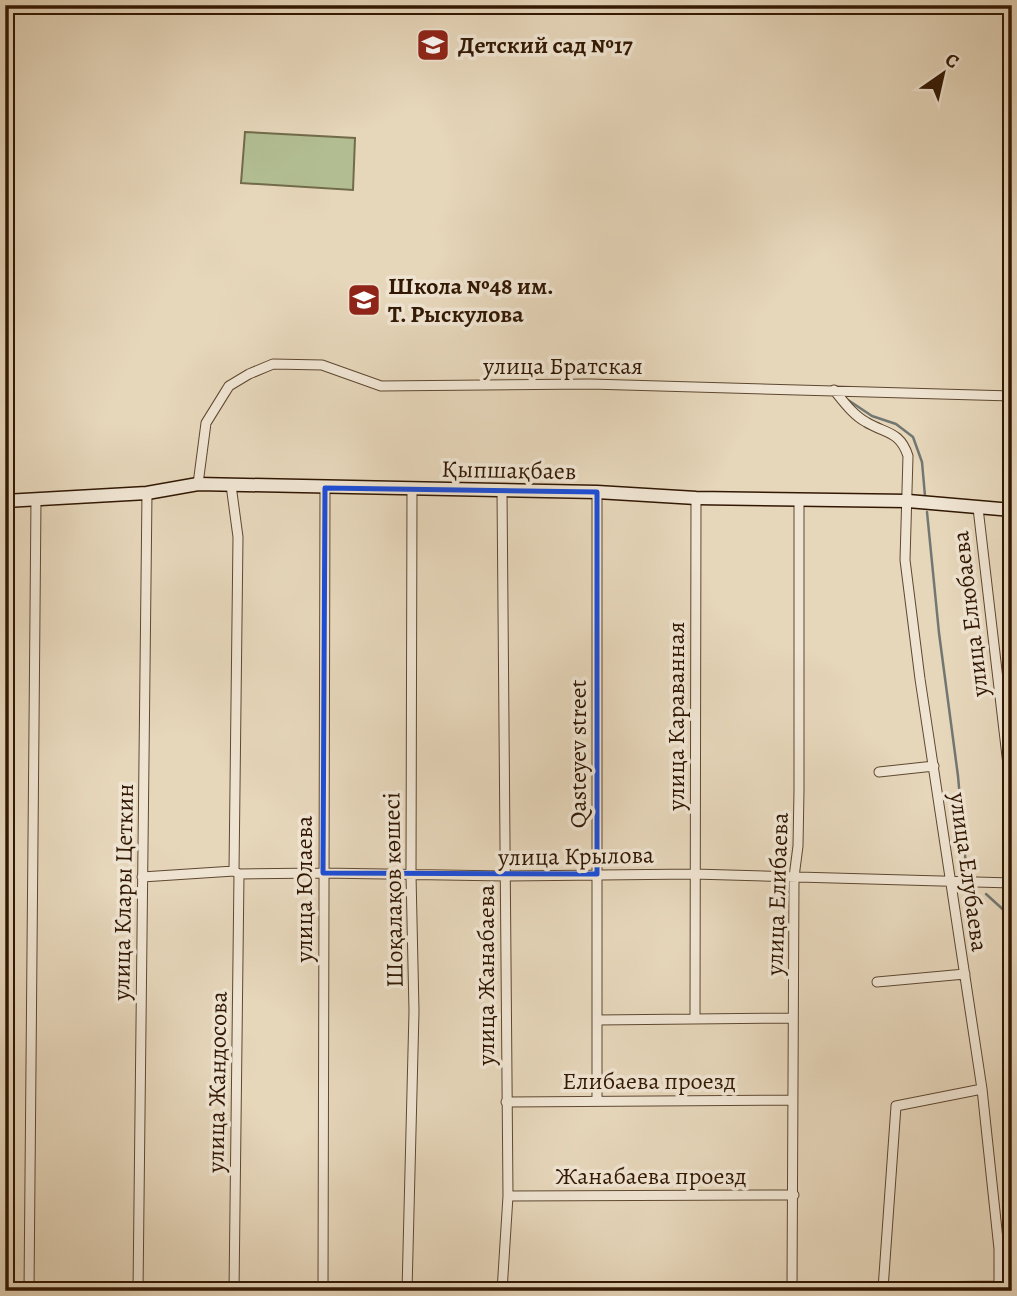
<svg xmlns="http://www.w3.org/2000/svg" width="1017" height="1296" font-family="Alegreya,serif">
<rect width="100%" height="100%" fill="#e6d6ba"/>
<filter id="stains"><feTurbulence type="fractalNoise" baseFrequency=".00286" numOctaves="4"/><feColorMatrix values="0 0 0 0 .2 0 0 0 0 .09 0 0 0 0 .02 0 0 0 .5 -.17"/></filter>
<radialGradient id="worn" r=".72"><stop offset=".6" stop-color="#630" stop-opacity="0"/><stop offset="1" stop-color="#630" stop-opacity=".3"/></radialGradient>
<path fill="#b2be92" stroke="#726b4a" stroke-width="2" d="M245 132 355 138 353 190 241 183Z"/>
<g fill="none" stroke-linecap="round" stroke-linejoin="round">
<path stroke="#727772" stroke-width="2.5" d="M848 400 872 416 896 424 913 437 922 462 925 496
M927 512 939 633 958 776 966 866
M986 894 1008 914 1012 948"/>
<defs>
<path id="street" d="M834 390C843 401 853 415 866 422 886 434 900 431 908 456L905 560 920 679 982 1089 999 1249V1291
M198 484 206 423 224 394 229 386 249 374 273 364 322 365 381 386 590 384 1012 396
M231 485 238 537 234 871
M978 508 1012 799
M879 772 934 766
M142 877 234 871 239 874 323 873 505 876 694 874 1012 883
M877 982 965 974
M695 1019 696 498
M598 1020 793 1018
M597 1101V492
M506 1102 792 1100
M508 1196 794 1195
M792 1289 794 877 798 846 799 790V499
M883 1289 896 1106 982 1089
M29 1291 36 499
M138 1291 147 493
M234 1291 239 874
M323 1291 325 488
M407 1291 414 1011 411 875 412 489
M502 1291 508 1196 502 491
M584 1291 999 1286"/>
<path id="secondary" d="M5 501 147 493 198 484 597 492 696 498 908 501 1012 510"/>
</defs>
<use href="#street" stroke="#5f4831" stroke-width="11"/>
<use href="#secondary" stroke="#321803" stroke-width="15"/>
<use href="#street" stroke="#efe4d2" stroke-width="9"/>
<use href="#secondary" stroke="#efe4d2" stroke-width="12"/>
</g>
<path fill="none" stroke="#1d4ed8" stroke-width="5" stroke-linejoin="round" d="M325 488 597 492V874L323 873Z"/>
<defs>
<symbol id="school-square" viewBox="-11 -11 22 22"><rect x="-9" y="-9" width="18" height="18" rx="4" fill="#8f2418" stroke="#efe4d2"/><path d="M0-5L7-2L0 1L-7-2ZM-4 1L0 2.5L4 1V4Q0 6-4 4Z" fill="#fff"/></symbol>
</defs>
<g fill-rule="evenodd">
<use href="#school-square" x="414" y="26" width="38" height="38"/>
<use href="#school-square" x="345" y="281" width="38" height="38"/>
</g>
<g text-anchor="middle" stroke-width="7" stroke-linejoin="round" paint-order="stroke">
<g font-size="24" font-weight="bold" fill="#321803" stroke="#efe4d2" text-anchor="start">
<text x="458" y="53">Детский сад №17</text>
<text x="388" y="294">Школа №48 им.<tspan x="388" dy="28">Т. Рыскулова</tspan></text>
</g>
<g font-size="24" fill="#321803" stroke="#efe4d2">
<text x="563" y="374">улица Братская</text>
<text transform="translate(509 470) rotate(1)" y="8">Қыпшақбаев</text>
<text transform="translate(970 614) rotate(-97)" y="8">улица Елюбаева</text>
<text transform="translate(676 716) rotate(-90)" y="8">улица Караванная</text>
<text transform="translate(578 754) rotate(-90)" y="8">Qasteyev street</text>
<text transform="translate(576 856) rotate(-1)" y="8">улица Крылова</text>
<text transform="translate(969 872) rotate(82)" y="8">улица Елубаева</text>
<text transform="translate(304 889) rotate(-90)" y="8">улица Юлаева</text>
<text transform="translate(393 890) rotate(-91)" y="8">Шоқалақов көшесі</text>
<text transform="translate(123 892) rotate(-89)" y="8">улица Клары Цеткин</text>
<text transform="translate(777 894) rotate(-88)" y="8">улица Елибаева</text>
<text transform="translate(486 975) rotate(-90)" y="8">улица Жанабаева</text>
<text x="649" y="1089">Елибаева проезд</text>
<text transform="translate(217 1082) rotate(-89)" y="8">улица Жандосова</text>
<text x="651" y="1184">Жанабаева проезд</text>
</g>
</g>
<rect width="1017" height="1296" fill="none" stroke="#e6d6ba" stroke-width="28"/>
<rect x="7" y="7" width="1003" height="1282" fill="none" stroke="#321803" stroke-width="3.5"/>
<rect x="14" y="14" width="989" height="1268" fill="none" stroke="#321803" stroke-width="2"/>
<g transform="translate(943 74) rotate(34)" stroke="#efe4d2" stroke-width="5" paint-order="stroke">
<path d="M0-5L12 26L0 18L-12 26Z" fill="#321803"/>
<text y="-10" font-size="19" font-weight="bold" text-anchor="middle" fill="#321803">С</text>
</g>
<rect width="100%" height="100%" filter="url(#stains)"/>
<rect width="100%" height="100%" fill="url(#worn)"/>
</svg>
